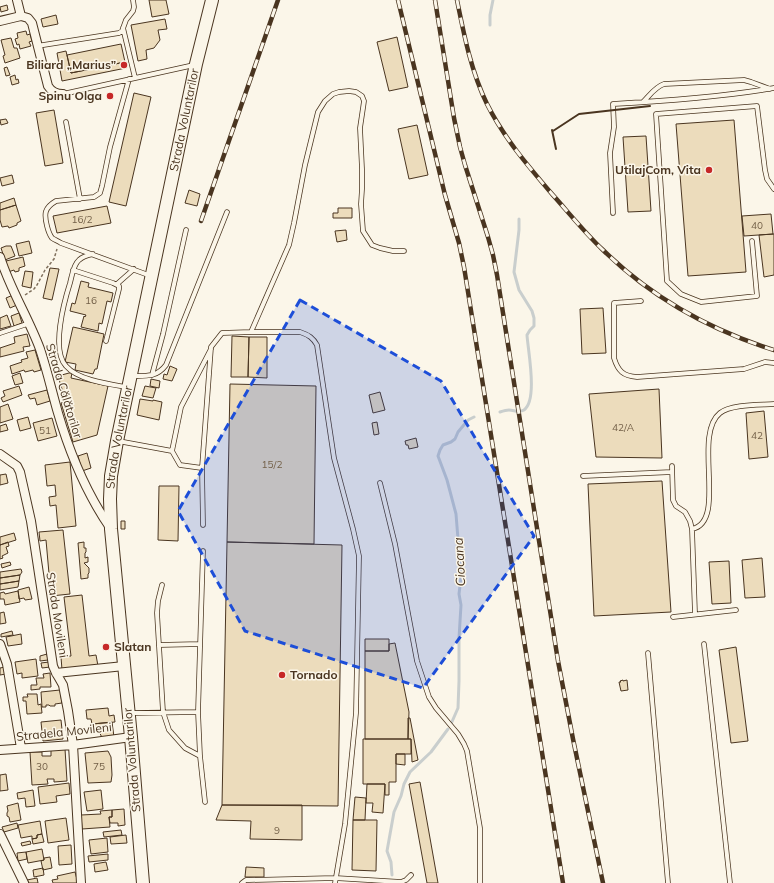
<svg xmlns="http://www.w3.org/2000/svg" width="774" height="883" font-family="Mulish,sans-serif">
<rect width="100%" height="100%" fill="#fbf6e9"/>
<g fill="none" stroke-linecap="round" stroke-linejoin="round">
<path stroke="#c9cecd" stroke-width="3" d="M490 25V15L493 0
M500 412C503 411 506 410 509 410 514 410 519 413 524 410 538 400 528 351 527 335L530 330 534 326V318L532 311 519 290 514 272 519 230V219
M451 724 458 708 459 681V638L461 605 459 594 461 577 456 514 447 480 438 456 440 450 443 445 451 442 455 439 458 432 468 420 474 417
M392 875 391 862 387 851 394 812 401 796 404 784 410 772 431 752 448 729"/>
</g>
<path fill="#ecdcbc" stroke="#4a3520" d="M149 0H166L169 14 152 17Z
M7 5 8 10 1 12 0 7Z
M56 15 58 24 43 27 41 19Z
M165 19 167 29 158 30 160 40 154 48 146 50 147 59 138 61 131 25Z
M26 31 27 35 30 34 32 41 29 42 31 46 20 49 19 44 17 45 15 39 18 38 17 33Z
M397 37 408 87 389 91 377 42Z
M11 38 14 48H17L20 58 5 63 3 56 5 55 1 40Z
M121 44 125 62 71 73 67 55Z
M66 51 71 73 125 62 126 68 62 81 57 53Z
M7 67 10 75 6 76 4 68Z
M15 75 16 80 18 79 19 83 12 85 10 77Z
M134 93 151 97 126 206 109 202Z
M54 110 63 163 45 166 36 113Z
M6 119 8 123 1 125 0 120Z
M734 120 746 272 688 276 676 124Z
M417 125 428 175 409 179 398 129Z
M646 136 651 211 628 212 623 137Z
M12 175 14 183 2 186 0 178Z
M189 190 200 194 197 206 185 203Z
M14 198 16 205 0 210V203Z
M16 205 21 221 17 223V225L9 228 8 226 2 227 0 220V210Z
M107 206 111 223 57 233 53 216Z
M338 208H352V218H333V213H338Z
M771 214 773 234 744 236 742 216Z
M346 230 347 240 337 242 335 231Z
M774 234V275L764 277 759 235Z
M29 241 32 253 19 256 16 244Z
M6 246H11L15 256 5 260 1 248Z
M23 257 25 266 19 268V271L15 272 14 270 8 272 6 261Z
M50 268 59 269 52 300 43 298Z
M25 271 33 272 31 288 22 286Z
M81 281 89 283 88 287 113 293 111 302 107 301 102 324 99 323 98 331 81 327 84 316 85 317 86 315 70 311 72 303 75 304Z
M13 295 17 305 10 308 6 298Z
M603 308 606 353 582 354 580 309Z
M19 313 22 323 14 326 11 316Z
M7 315 11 326 0 329V318Z
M73 327 104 334 97 369H95L93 374 75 370 76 364 65 362Z
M27 334 30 346 23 347 24 351 0 357V348L15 343 14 337Z
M232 336 249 337 248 377H231Z
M249 337H267V378L248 377Z
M35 350 41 370 34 372 33 370 25 372 24 370 12 374 10 366 22 362 21 360 28 358 26 352Z
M170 366 177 369 172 381 163 379 164 374 167 375Z
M20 373 23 383 15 385 12 376Z
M69 373H72L71 378 108 386 97 435 73 442 61 403 66 402 58 376Z
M151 379 160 381 159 388 150 386Z
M230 384 316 386 314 544 227 542Z
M19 386 22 395 3 402 1 398 5 396 3 391Z
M145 386 156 388 153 398 142 396Z
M659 389 662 458 596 457 589 394Z
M47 390 50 401 37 405 35 398 30 399 28 395Z
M380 392 385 410 373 413 369 395Z
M140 399 153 401V400L162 402 159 420 137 415Z
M8 404 13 419 0 423V407Z
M764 411 768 457 749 459 746 413Z
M28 417 31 428 20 431 17 420Z
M52 418 57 436 38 441 33 423Z
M377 422 379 434 374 435 372 423Z
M6 424 8 430 0 432V426Z
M416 438 418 447 409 449 408 445H406L405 441Z
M87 453 91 468 82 471 78 456Z
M70 462 76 526 58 528 56 505 50 506 49 497 56 496 55 485 47 486 45 465Z
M6 474 8 483 0 485V475Z
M662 481 671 612 594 616 588 484Z
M159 486H179L178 541 158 540Z
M121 521H125V529H121Z
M63 530 70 594 51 596 46 540 40 541 39 532Z
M14 533 16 540 0 545V537Z
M8 542 9 546 6 547 8 553 2 556 3 558 0 559V545Z
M84 542V548H86V552L85 553V558L88 557V562L84 563 89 568V573L88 574V578L81 579 78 543Z
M227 542 342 545 338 806 222 805Z
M762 558 765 597 745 598 742 560Z
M729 561 731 603 712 604 709 562Z
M10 562 11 565 2 568 1 564Z
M21 569 22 572 20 575 0 578V572Z
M20 575 19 581 0 584V578Z
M19 581 18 587 0 590V584Z
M29 587 32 599 25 600 24 598 19 599 18 590Z
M18 591 20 602 5 605 4 599H0V593L4 592 5 594Z
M82 595 89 656 96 655 98 666 62 670 61 657 71 656 64 597Z
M4 612 6 623 0 624V613Z
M12 631 13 635 1 637V634Z
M21 634 22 644 8 646 6 637Z
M365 639H389V651H365Z
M395 643 409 712 408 739H365V651H389V644Z
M736 647 748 741 731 743 719 650Z
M47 654 48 660 40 661V656Z
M36 659 38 676 22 678V673L17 674 15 662Z
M49 662 50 667 42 668 41 663Z
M5 667 6 674 0 675V668Z
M50 673 51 687H40V689L31 690V685H37L36 678H44L43 674Z
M623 680V681L627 680 628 690 621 691 619 682H621L620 681Z
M60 690 62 703 55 704V706H50L49 705H46V707H42L41 692Z
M27 694H37L38 705 41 704 42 713 27 714 26 701H23V697H28Z
M108 708 109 716 114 715 115 722 92 724 91 719H87L86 710Z
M408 718H410L418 760 412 762 411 739H408Z
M61 720 63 739 43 741 41 722Z
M112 722 114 737 101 738V735L98 732H93L92 724Z
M363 739H411V754H396V782H389V795H385V784H363Z
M65 749 67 781 54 782V779H47L48 784 32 785 30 752H42V756H51V750Z
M108 751 111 757 112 775 111 782 88 783 85 753Z
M396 754H405V765L396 764Z
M6 774 8 790 0 791V775Z
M420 782 438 883H427L409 784Z
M69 783 70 794 56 796 57 802 40 804 38 787Z
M367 784H385L383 813 372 812 373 803H366Z
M33 790 35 806 26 807 25 798 18 799 17 793Z
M101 790 103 809 87 811 84 792Z
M355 797 366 798 365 820H353Z
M18 803 21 820 10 822 9 817 7 816V813L8 811 7 806Z
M222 805H302V840L250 839 251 821 216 820Z
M124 809 125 825 118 826V823H110L109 817H112V810Z
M112 810V817H109L110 827 82 829 81 815 101 814 100 811Z
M66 818 69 840 48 843 45 821Z
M353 820H377L376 871 352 870Z
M40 821 42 834 37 835V838L32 839V836L21 838 18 825Z
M17 823 18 828 4 832 2 827Z
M121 830 122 835 104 837 103 832Z
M42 834 44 842 33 844 32 839 37 838V835Z
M126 835 127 843 111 844 110 837Z
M107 838 108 852 91 854 89 840Z
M30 841 31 844 22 846 21 843Z
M71 845 72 864 59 865 58 846Z
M42 849 44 860 28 863 26 852Z
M26 852 27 859 18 861 17 853Z
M108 854V860L89 862 88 856Z
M50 857 52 868 43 870 41 861 44 860V858Z
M106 862 108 870 95 872 94 864Z
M246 867 264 868V877H245Z
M43 868 44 875 34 877 33 870Z
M75 872 78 883H53L52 880 58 879 57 876Z
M37 878 38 883H29L27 880Z"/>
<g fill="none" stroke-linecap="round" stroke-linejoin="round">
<defs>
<path id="lane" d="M123 28 135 78
M37 46 119 33 122 31 126 20 133 11 134 7 133 0
M129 79 110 147 102 186 100 193 94 197 56 201C44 208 44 214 47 226 48 230 49 234 52 238 55 240 58 241 61 243L151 276
M63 94 194 65
M643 102C650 95 655 87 664 84L744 80 751 82 770 89
M66 122 80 199
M613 213 610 153 614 127 613 104C667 101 721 97 774 88
M752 241 757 296 701 302 681 294 667 281 656 114 757 106 765 170 767 179 774 189
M93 254C88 255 82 257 79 260 73 265 72 276 70 283 64 302 51 350 66 366 78 380 108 384 126 387
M73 270 113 283 119 286V289L106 341
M117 284 134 269
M641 301 614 303V358C618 371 623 376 637 377L744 369 765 362 774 363
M251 332 289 245 294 223 305 165 318 112 325 101 333 94 339 92 349 91 356 92 362 96 364 101 363 108 360 128 362 169V189L361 204 363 231 372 245 380 248 393 251H404
M0 333 30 323
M152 375 163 334 186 230
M133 376C147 376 157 377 166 365L227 212
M118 441 172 451 181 407 211 349
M172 451 180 465 202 468
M672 466 673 500 676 506 685 512 690 521 692 529 695 614
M583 476 672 472
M380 483 395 544 417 661 429 697 436 708 458 734 464 744 467 751 480 828V883
M203 525 202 468 211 347 222 333 251 332H300C309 335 313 338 317 345L334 458 353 529 359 556 356 713 345 824 335 883
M692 529C728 522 692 435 720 413 731 404 760 405 774 404
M203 551 198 712 200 756 205 802
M162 585 158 601 157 613 163 712 169 730 185 748 200 756
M673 617 736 610
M704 644 730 883
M159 645 200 644
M648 653 668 883
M130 713 198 712
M242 883 246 880H249L335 878 401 882 406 880 411 875"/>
<path id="street" d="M17 0 21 16 28 18 32 23 48 86C51 91 56 94 63 94
M0 21 21 16
M0 257C10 289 28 317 40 349 47 370 52 392 58 413 70 454 86 493 111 529
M0 454 17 466 20 472 31 521 53 666 56 673 59 678 63 685 68 711 73 745 81 883
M0 644 7 664 21 748
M56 673 124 666
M0 750 73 745 131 737
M0 834 24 883"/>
<g id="secondary">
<path id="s1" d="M143 883 131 737 111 529 110 499 111 476 117 441 196 64 212 0"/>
</g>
</defs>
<use href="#lane" stroke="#4a3520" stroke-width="5.5"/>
<use href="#street" stroke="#4a3520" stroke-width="10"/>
<use href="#secondary" stroke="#4a3520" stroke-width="14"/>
<path stroke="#7f6f5c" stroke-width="1.5" stroke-dasharray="3 2" stroke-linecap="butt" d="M25 295 34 289 37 285 45 270 54 259 57 249"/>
<use href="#lane" stroke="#fbf6e9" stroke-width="4"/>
<use href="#street" stroke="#fbf6e9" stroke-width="8"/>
<use href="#secondary" stroke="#fbf6e9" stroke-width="12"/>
<defs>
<path id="rail" d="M398 0 445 195 459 243 464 267 563 883
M435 0 454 118 460 147 465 165 488 237 493 255 497 275 558 661 573 739 603 883
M457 0C464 35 471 71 487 104 504 138 528 166 552 194 569 213 585 233 603 250 651 297 710 330 774 350
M201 221 278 0"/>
</defs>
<use href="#rail" stroke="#4a3520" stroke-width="4.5"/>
<use href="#rail" stroke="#fbf6e9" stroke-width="3" stroke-dasharray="9" stroke-linecap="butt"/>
<path stroke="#4a3520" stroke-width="2" d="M556 149 552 130 553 131 579 114 650 106"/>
</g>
<path fill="#1d4ed8" fill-opacity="0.2" stroke="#1d4ed8" stroke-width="3" stroke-dasharray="8 5" stroke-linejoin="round" d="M300 300 441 381 534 536 423 688 245 631 178 511Z"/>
<g fill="#c62828" stroke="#fbf6e9" stroke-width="1.5">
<circle cx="124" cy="65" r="4"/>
<circle cx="110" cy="96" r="4"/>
<circle cx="709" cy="170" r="4"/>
<circle cx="106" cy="647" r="4"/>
<circle cx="282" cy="675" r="4"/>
</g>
<g text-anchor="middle" stroke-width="3" stroke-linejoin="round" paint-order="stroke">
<g font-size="10" fill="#725f47">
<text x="82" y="223">16/2</text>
<text x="757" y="229">40</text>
<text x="91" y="304">16</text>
<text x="623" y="431">42/A</text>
<text x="45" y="434">51</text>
<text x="757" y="439">42</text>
<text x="272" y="468">15/2</text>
<text x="42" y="770">30</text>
<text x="99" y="770">75</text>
<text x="277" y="834">9</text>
</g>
<g font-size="12" font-weight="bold" fill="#4a3520" stroke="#fbf6e9" text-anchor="end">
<text x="116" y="69">Biliard „Marius”</text>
<text x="102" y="100">Spinu Olga</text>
<text x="701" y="174">UtilajCom, Vita</text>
<text x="114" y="651" text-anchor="start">Slatan</text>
<text x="290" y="679" text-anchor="start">Tornado</text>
</g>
<g font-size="12" fill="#4a3520" stroke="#fbf6e9">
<text dy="4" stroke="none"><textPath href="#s1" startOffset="772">Strada Voluntarilor</textPath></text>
<text transform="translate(64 391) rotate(73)" y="4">Strada Călătorilor</text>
<text dy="4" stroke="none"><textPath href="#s1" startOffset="448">Strada Voluntarilor</textPath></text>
<text transform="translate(57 615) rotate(81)" y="4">Strada Movileni</text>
<text transform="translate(64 732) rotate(-6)" y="4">Stradela Movileni</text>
<text transform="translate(132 760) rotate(-95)" y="4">Strada Voluntarilor</text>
</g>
<g font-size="13" font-style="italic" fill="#4a3520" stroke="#fbf6e9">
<text transform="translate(459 562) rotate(-93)" y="5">Ciocana</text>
</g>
</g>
</svg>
